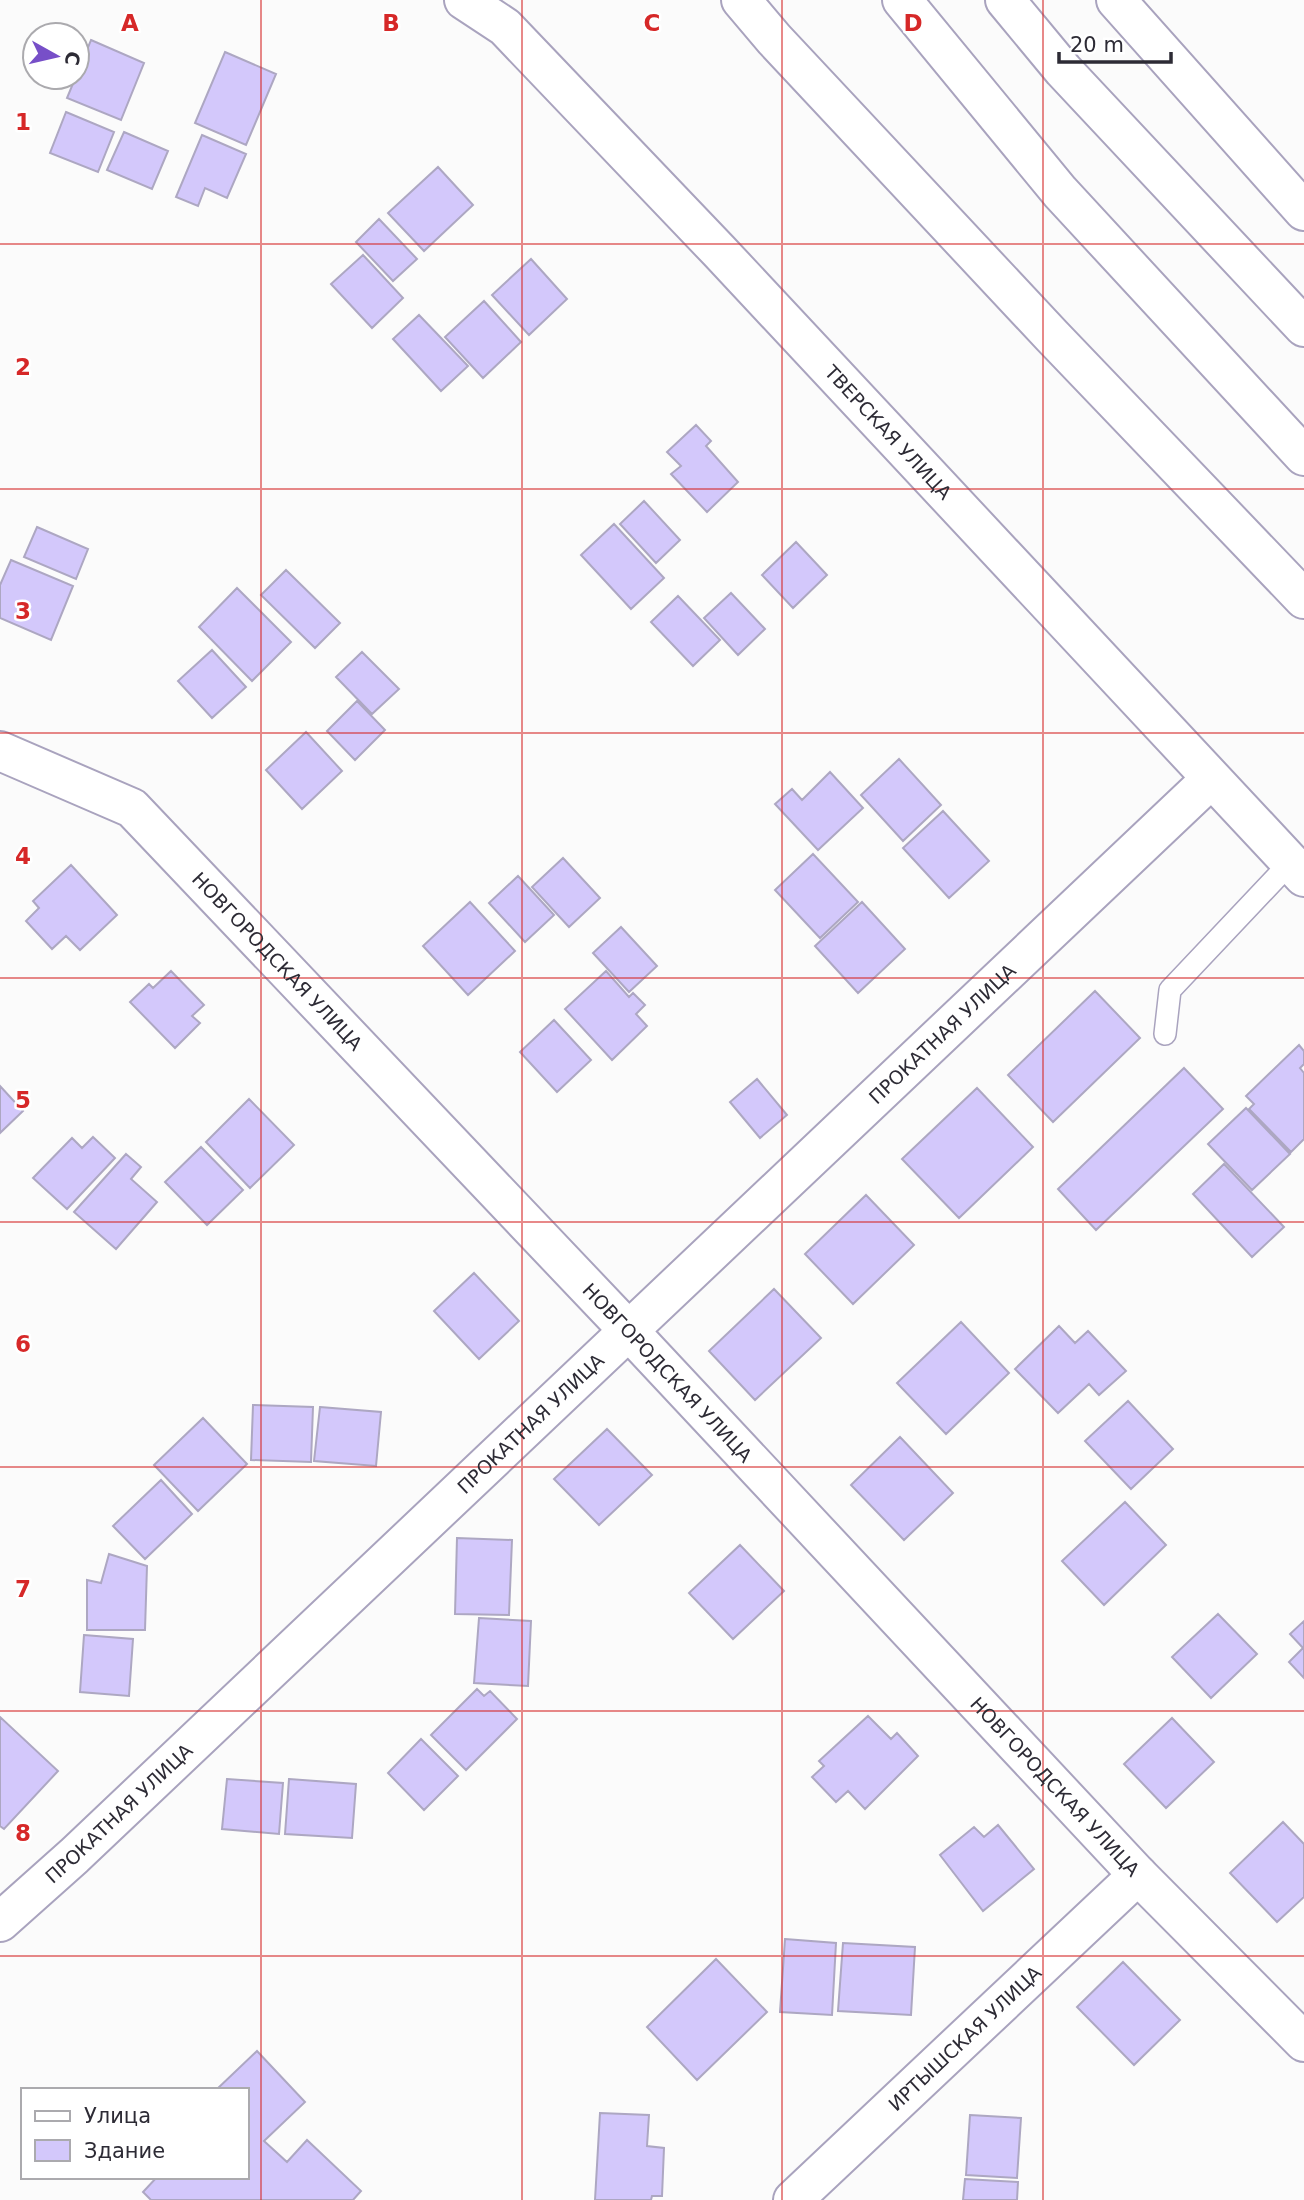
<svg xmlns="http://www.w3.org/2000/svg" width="1304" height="2200" font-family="'DejaVu Sans',sans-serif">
<rect width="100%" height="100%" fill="#fbfbfb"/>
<path fill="#d3c8fb" stroke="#ada7c2" stroke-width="2" d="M91 40 144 63 121 120 67 98Z
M225 52 276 74 246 145 195 123Z
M66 112 114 132 98 172 50 153Z
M124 132 168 151 152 189 107 170Z
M202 135 246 154 227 198 205 188 198 206 176 197Z
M438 167 473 205 424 251 388 213Z
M379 219 417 259 393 281 356 242Z
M363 255 403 298 372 328 331 284Z
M531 259 567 299 529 335 492 295Z
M484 301 521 342 483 378 445 337Z
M419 315 468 366 441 391 393 339Z
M696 425 711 441 706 446 738 482 707 512 671 474 681 466 667 452Z
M644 501 680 540 656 563 620 524Z
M614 524 664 578 631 609 581 555Z
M37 527 88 549 76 579 24 557Z
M796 542 827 575 793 608 762 575Z
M11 560 73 586 51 640 0 618V585Z
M286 570 340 623 315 648 261 595Z
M237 588 291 642 252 681 199 627Z
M731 593 765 629 738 655 704 618Z
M678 596 720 640 693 666 651 622Z
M212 650 246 687 212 718 178 681Z
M362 652 399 689 372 714 336 677Z
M357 701 385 730 355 760 327 731Z
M306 732 342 771 302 809 266 770Z
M899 759 941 805 903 841 861 795Z
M830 772 863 808 818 850 775 804 792 789 802 800Z
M943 811 989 861 949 898 903 848Z
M813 854 858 902 820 938 775 890Z
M563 858 600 898 569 927 532 887Z
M71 865 117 915 80 950 66 936 52 949 26 921 39 908 33 901Z
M518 876 554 915 525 942 489 903Z
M470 902 515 951 468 995 423 946Z
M862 902 905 949 858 993 815 946Z
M621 927 657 966 629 992 593 953Z
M171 971 204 1005 192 1016 200 1023 175 1048 130 1002 149 984 153 988Z
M606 971 629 997 633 993 645 1005 636 1014 647 1026 612 1060 565 1009Z
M1095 991 1140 1038 1053 1122 1008 1075Z
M554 1020 591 1060 557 1092 520 1052Z
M1299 1045 1304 1051V1064L1300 1068 1304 1073V1139L1291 1152 1249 1109 1254 1104 1246 1096Z
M1184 1068 1223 1109 1096 1230 1058 1189Z
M757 1079 787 1115 760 1138 730 1102Z
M0 1086 23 1111 0 1133Z
M977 1088 1033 1147 959 1218 902 1159Z
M249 1099 294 1145 250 1188 206 1142Z
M1246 1108 1290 1154 1252 1190 1208 1144Z
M93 1137 115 1158 67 1209 33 1178 72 1138 82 1148Z
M201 1147 243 1190 207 1225 165 1182Z
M126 1154 141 1167 131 1179 157 1202 116 1249 74 1212Z
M1224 1164 1284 1227 1252 1257 1193 1194Z
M866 1195 914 1245 853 1304 805 1254Z
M474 1273 519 1321 479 1359 434 1311Z
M774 1289 821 1338 755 1400 709 1351Z
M961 1322 1009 1373 946 1434 897 1383Z
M1059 1326 1075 1343 1088 1331 1126 1371 1099 1395 1089 1384 1058 1413 1015 1369Z
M1128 1401 1173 1449 1131 1489 1085 1441Z
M253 1405 313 1407 311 1462 251 1460Z
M320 1407 381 1412 376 1466 314 1461Z
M203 1418 247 1464 198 1511 154 1465Z
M607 1429 652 1475 599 1525 554 1479Z
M900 1437 953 1493 904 1540 851 1485Z
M161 1480 192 1514 145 1559 113 1526Z
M1125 1502 1166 1545 1104 1605 1062 1561Z
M457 1538 512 1540 509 1615 455 1614Z
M740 1545 784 1591 733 1639 689 1593Z
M109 1554 147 1566 145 1630H87V1580L101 1583Z
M1218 1614 1257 1654 1211 1698 1172 1657Z
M479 1618 531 1621 528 1686 474 1683Z
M1304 1621V1678L1289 1662 1303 1648 1290 1634Z
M84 1635 133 1639 129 1696 80 1692Z
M477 1689 484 1696 490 1691 517 1719 466 1770 431 1735Z
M868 1716 891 1739 897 1733 918 1756 865 1809 848 1791 836 1802 812 1777 824 1766 819 1761Z
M0 1717 58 1771 4 1829 0 1826Z
M1172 1718 1214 1762 1166 1808 1124 1764Z
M421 1739 458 1776 424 1810 388 1773Z
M227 1779 283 1783 279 1834 222 1829Z
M289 1779 356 1784 352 1838 285 1834Z
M1283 1822 1304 1844V1897L1277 1922 1230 1873Z
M998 1825 1034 1869 983 1911 940 1855 974 1827 984 1837Z
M785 1939 836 1943 832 2015 780 2012Z
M843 1943 915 1947 911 2015 838 2011Z
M716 1959 767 2012 697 2080 647 2027Z
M1123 1962 1180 2020 1134 2065 1077 2007Z
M257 2051 305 2102 264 2141 287 2162 307 2140 361 2191 353 2200H151L143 2192 157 2177H247V2090H216Z
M600 2113 649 2115 647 2146 664 2148 662 2196H652L651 2200H595Z
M970 2115 1021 2118 1017 2178 966 2175Z
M965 2179 1018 2182 1017 2200H963Z"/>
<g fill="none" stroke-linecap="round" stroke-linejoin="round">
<defs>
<path id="lane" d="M1165 1034 1170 990 1290 863"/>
<g id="street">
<path id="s1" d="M464 0 505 27 719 251 1304 877"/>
<path id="s2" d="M0 751 132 808 629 1331 1138 1875 1304 2042"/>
<path id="s3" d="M0 1922 74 1856 1211 779"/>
<path id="s4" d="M793 2200 1138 1875"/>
</g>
<path id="secondary" d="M902 0 1060 192 1304 456
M1005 0 1063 70 1304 327"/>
<path id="primary" d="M741 0 774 39 1052 336 1304 599
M1116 0 1304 211"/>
</defs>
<use href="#lane" stroke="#a9a3be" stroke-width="24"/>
<use href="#street" stroke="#a9a3be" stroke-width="42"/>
<use href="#secondary" stroke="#a9a3be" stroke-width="42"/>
<use href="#primary" stroke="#a9a3be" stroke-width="42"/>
<use href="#lane" stroke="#fff" stroke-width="21"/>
<use href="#street" stroke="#fff" stroke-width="38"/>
<use href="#secondary" stroke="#fff" stroke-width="38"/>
<use href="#primary" stroke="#fff" stroke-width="38"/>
</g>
<path fill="none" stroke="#d62828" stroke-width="2" stroke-opacity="0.55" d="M261 0V2200M522 0V2200M782 0V2200M1043 0V2200M0 244H1304M0 489H1304M0 733H1304M0 978H1304M0 1222H1304M0 1467H1304M0 1711H1304M0 1956H1304"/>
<g text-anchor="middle" stroke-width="5" stroke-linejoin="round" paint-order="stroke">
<g font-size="19" fill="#2d2b35" stroke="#fff">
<text dy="7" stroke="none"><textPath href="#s1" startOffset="607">ТВЕРСКАЯ УЛИЦА</textPath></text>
<text dy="7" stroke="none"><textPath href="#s2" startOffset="355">НОВГОРОДСКАЯ УЛИЦА</textPath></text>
<text dy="7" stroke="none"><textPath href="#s3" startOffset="1295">ПРОКАТНАЯ УЛИЦА</textPath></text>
<text dy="7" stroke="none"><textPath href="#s2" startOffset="922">НОВГОРОДСКАЯ УЛИЦА</textPath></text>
<text dy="7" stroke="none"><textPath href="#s3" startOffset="728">ПРОКАТНАЯ УЛИЦА</textPath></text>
<text dy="7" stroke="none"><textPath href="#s2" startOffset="1489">НОВГОРОДСКАЯ УЛИЦА</textPath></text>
<text dy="7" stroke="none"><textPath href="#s3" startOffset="161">ПРОКАТНАЯ УЛИЦА</textPath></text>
<text dy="7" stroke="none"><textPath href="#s4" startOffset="236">ИРТЫШСКАЯ УЛИЦА</textPath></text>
</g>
</g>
<g font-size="23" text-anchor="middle" font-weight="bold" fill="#d62828" stroke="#fff" stroke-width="5" stroke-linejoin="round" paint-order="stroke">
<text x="130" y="31">A</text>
<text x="391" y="31">B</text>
<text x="652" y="31">C</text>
<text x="913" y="31">D</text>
<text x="23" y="130">1</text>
<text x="23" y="375">2</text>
<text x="23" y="619">3</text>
<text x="23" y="864">4</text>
<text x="23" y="1108">5</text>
<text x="23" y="1352">6</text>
<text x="23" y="1597">7</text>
<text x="23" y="1841">8</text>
</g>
<rect x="21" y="2088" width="228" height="91" fill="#ffffff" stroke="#abaaae" stroke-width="2"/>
<rect x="35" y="2111" width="35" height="10" fill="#ffffff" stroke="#abaaae" stroke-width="2"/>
<text x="84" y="2123" font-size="21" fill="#2d2b35">Улица</text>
<rect x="35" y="2140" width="35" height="21" fill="#d3c8fb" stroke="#abaaae" stroke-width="2"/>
<text x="84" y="2158" font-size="21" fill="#2d2b35">Здание</text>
<g transform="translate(56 56) rotate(98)"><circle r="33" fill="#ffffff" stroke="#abaaae" stroke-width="2"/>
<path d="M0-5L12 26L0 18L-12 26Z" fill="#774fc8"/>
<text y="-10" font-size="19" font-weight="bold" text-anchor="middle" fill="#2d2b35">С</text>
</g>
<path d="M1059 52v10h112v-10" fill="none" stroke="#2d2b35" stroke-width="3.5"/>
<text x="1070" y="52" font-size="21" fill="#2d2b35" stroke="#ffffff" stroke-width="5" paint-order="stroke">20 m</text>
</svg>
